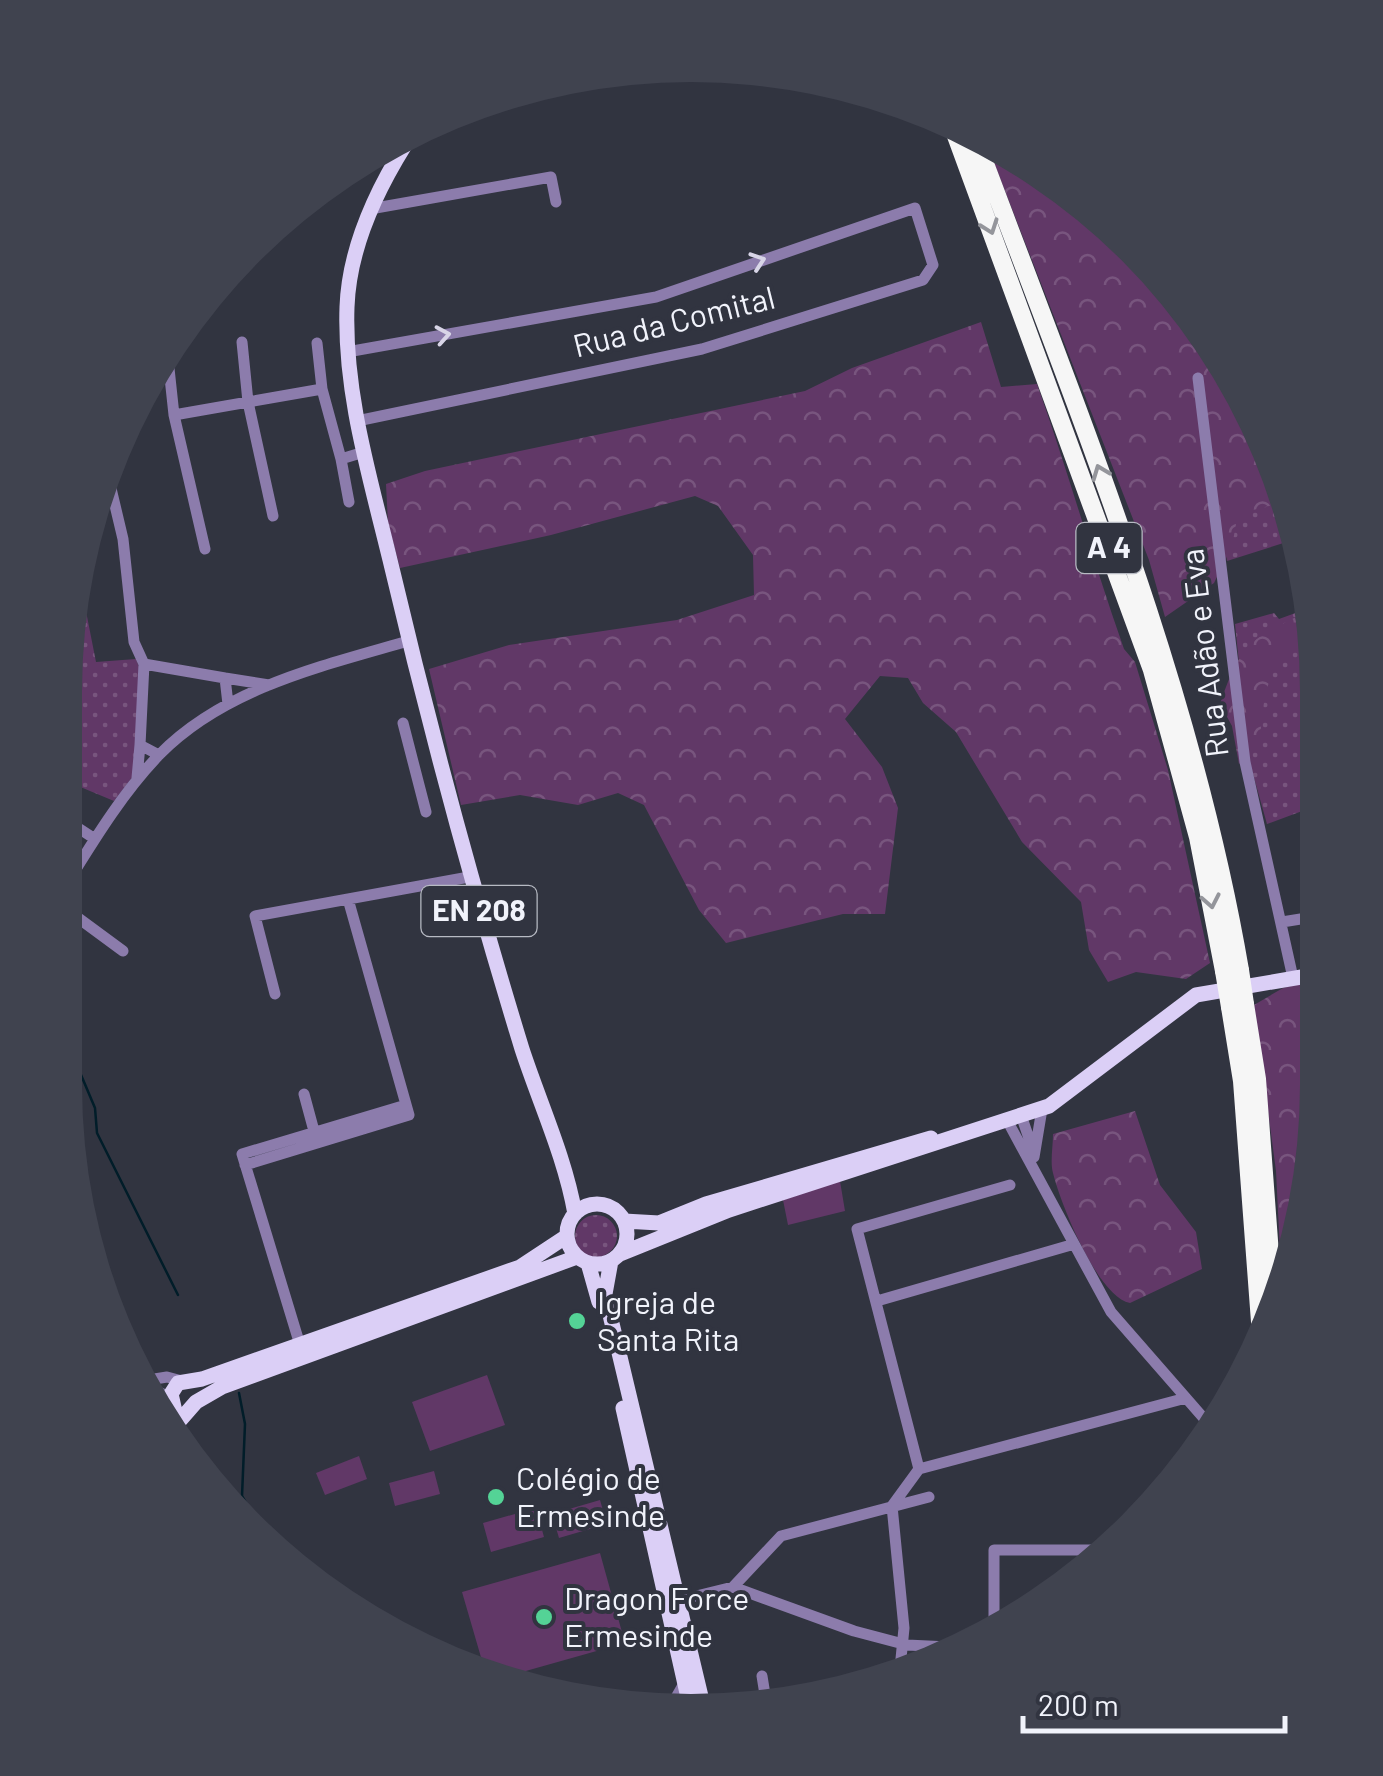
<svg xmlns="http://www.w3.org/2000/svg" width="1383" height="1776" font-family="Barlow,sans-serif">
<defs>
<pattern id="grass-dots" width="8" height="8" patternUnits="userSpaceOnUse" patternTransform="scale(2.5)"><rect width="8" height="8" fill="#613867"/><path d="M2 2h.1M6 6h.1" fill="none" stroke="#78557e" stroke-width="1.8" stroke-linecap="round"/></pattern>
<pattern id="forest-crowns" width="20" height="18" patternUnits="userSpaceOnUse" patternTransform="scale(2.5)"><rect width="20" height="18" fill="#613867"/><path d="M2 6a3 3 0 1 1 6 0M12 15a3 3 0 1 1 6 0" fill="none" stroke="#78557e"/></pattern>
</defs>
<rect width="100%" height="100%" fill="#313440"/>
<path fill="url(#grass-dots)" d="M1206 379 1285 490 1296 539 1227 561Z
M80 581 96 662 136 659 139 667 134 775 114 801 78 786 66 802V651Z
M1312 607 1313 807 1267 824 1249 760 1235 624 1274 613 1279 619Z
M575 1236a21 21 0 1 1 42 0a21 21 0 1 1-42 0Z"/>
<path fill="url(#forest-crowns)" d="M989 150 1040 171 1198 329 1203 354 1221 361 1285 490 1289 508 1281 503 1249 511 1237 519 1232 546 1214 583 1165 617 1149 560Z
M981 322 1001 387 1037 384C1068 471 1093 561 1124 649L1135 662 1168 770 1210 963 1186 979 1136 972 1108 982 1089 950 1081 902 1022 842 956 732 923 703 908 678 880 676 845 719 882 767 898 808 885 914H843L726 943 699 910 644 805 618 793 578 805 520 795 461 805 429 669 509 645 677 620 754 595 753 555 718 506 695 496 551 535 400 568 388 523 386 484 425 471 805 391 852 368Z
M1312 609 1313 652 1303 648 1279 653 1265 694 1259 744 1239 764 1232 726 1220 704C1243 636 1254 639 1312 609Z
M1313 981V1167L1282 1291 1276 1171 1254 1005 1283 988Z
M1135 1111 1160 1185 1196 1232 1202 1269 1130 1303C1098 1297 1061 1205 1053 1173 1050 1162 1053 1147 1053 1134Z"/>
<path fill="#613867" d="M840 1181 845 1211 788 1225 783 1200Z
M487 1375 505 1425 430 1451 412 1402Z
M359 1456 367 1479 325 1495 316 1473Z
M434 1471 440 1494 395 1506 389 1483Z
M600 1500 607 1524 559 1538 552 1514Z
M536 1508 544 1537 491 1552 483 1523Z
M600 1553 625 1643 501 1678 485 1671 462 1592Z"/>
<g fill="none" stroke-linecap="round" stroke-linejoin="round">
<path stroke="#011d29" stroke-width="2.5" d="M65 1037 95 1108 97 1133 178 1295
M239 1393 245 1424 242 1496 270 1544"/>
<path stroke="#8c7cac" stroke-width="11" d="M370 209 551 177 556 202
M242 342 248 402 273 516
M317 343 322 389
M347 352 656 297 915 208 933 265 923 280 702 349 357 421
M168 359 174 415
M1198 378 1245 762 1293 978
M341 459 349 502
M109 480 123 539 134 642 144 664
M205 549 174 415 322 389 341 459 364 452
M144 664 225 678
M228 704 225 678 269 685
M403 723 426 812
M140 745 144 664
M137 778 140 745 159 755
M66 820 95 839
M66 885C94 840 123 792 160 754 225 688 322 666 408 641
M66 909 123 951
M1282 922 1313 917
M275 994 255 916 469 877
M304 1094 314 1131
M1022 1118 1033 1150
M1008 1122 1111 1312 1214 1430
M1034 1157 1042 1109
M245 1165 409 1115 348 899
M877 1301 1071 1245
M300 1345 242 1154 406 1105
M142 1381 167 1377 182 1381
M144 1385 171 1398
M919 1469 857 1229 1010 1185
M919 1469 1186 1398
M892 1506 904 1628 900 1669
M892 1506 919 1469
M733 1587 781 1536 929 1497
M680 1600 733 1587 854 1631 907 1645 949 1647
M994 1626V1550H1095
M762 1676 766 1701
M670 1708 686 1680"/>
<path stroke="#dbcff6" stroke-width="15" d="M405 145C375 193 349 249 347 307 344 393 370 477 390 560 429 726 472 886 522 1049 540 1104 565 1157 575 1214
M567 1234a30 30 0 1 1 60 0a30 30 0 1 1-60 0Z
M624 1221 659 1223 706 1204 931 1138
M620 1254 729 1210 1049 1106 1196 995 1313 975
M611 1261 605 1294 704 1709
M588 1263 599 1302
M623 1408 691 1711
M175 1426 196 1402 222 1387 577 1257
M173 1429 176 1416 171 1394 178 1383 202 1379 520 1267 567 1236"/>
<path stroke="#f6f6f6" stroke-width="18" d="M956 136 1152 670 1198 837 1224 971
M978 145C1079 415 1191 684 1240 970
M1245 1004 1257 1079 1274 1308
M1230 1007 1242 1081 1261 1335"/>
<path stroke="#f6f6f6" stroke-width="18" d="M1240 970 1245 1004
M1224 971 1230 1007"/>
</g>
<defs><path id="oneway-chevron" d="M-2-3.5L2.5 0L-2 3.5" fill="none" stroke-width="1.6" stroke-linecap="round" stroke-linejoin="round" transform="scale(2.5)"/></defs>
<g stroke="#94959b">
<use href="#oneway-chevron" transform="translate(990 227) rotate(70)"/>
<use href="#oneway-chevron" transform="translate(1100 472) rotate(-111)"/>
<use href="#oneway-chevron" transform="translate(1211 901) rotate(79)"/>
</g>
<g stroke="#d8d5e7">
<use href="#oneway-chevron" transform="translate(758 261) rotate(-19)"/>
<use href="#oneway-chevron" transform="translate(443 335) rotate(-10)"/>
</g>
<g fill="#54d396" stroke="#313440" stroke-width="4">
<circle cx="577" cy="1321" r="10"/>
<circle cx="496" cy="1497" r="10"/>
<circle cx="544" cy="1617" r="10"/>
</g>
<g text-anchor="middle" stroke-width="8" stroke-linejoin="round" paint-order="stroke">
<g fill="#313440" stroke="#b7bac3" stroke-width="2.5">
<rect x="1076.5" y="523" width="65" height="50" rx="8"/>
<rect x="421.5" y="886" width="115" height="50" rx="8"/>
</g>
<g font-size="30" font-weight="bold" fill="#f1f3fb">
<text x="1109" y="558">A 4</text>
<text x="479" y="921">EN 208</text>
</g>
<g font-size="32" fill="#f1f3fb" stroke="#313440">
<text transform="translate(674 322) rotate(-14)" y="11">Rua da Comital</text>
<text transform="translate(1205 653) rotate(-97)" y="11">Rua Adão e Eva</text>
</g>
<g font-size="32" fill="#f1f3fb" stroke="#313440" text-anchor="start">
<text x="597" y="1314">Igreja de<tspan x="597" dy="37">Santa Rita</tspan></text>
<text x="516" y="1490">Colégio de<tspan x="516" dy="37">Ermesinde</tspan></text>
<text x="564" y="1610">Dragon Force<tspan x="564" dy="37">Ermesinde</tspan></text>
</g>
</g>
<path d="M0 0H1383V1776H0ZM691 82H691A609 609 0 0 1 1300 691V1085A609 609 0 0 1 691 1694H691A609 609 0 0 1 82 1085V691A609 609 0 0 1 691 82Z" fill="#40434f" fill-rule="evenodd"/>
<path d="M1023 1716v15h262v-15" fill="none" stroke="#f1f3fb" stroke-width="5"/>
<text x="1038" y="1716" font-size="30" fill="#f1f3fb" stroke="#313440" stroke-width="8" paint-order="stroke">200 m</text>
</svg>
